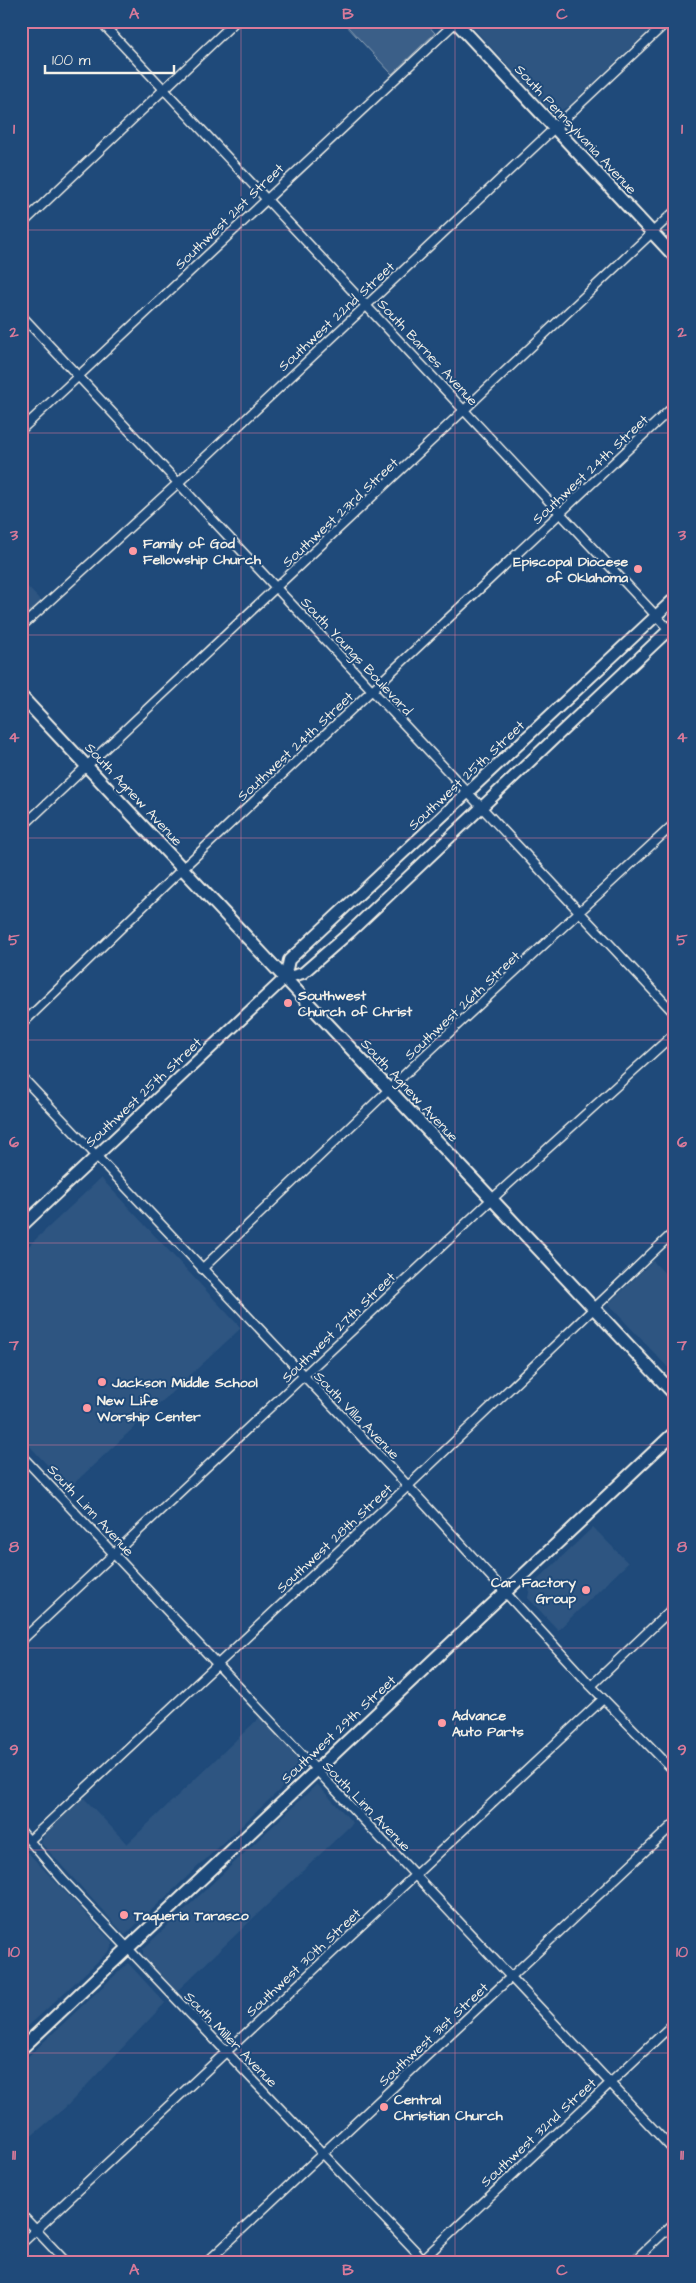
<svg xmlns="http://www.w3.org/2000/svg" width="696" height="2283" font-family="'Architects Daughter',sans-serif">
<rect width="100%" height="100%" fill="#1f4a7a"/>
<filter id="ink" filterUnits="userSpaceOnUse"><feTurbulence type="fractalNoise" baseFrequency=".02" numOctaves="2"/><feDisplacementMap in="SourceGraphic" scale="10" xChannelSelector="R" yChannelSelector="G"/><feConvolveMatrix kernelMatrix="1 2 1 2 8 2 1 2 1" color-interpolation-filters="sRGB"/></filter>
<g filter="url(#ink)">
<path fill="#2d5581" d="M467 21H659L570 105 556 113 550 111Z
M21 580 42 602 21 621Z
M101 1178 241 1328 69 1488 21 1437V1253Z
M653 1261 675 1284V1375L608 1304Z
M593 1527 628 1563 558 1630 528 1598 530 1587Z
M260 1717 300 1760 301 1770 125 1935 41 1843 45 1833 84 1798 127 1844Z
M317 1784 353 1823 177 1991 143 1956V1949Z
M21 1845 113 1943 110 1950 21 2033Z
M128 1963 165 2003 68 2105 21 2145V2063Z"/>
<path fill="#3a5f88" stroke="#97a8b8" d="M348 21H424L435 33 392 74 345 24Z"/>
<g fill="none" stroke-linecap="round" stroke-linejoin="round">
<defs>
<path id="minor" d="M100 21 675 636
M21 225 236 21
M21 315 675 1014
M21 430 456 22
M21 627 178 483 668 21
M21 828 675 211
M21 1025 183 868 675 405
M21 1076 408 1486 591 1686 675 1772
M202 1269 425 1055 675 823
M21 1455 675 2152
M21 1641 492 1199 675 1033
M591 1686 675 1606
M21 1831 63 1880 426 2262
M30 1840 408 1486 675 1231
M21 2214 66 2262
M21 2244 603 1699
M207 2262 675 1823
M420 2262 675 2022
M633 2262 675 2222"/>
<path id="tertiary" d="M285 978 289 960 675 598
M21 1227 285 978 303 973 350 932 675 624"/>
<path id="secondary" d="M455 21 675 257
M21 696 675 1395
M21 2049 675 1432"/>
</defs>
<use href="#minor" stroke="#f4f1e8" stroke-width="11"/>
<use href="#tertiary" stroke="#f4f1e8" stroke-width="14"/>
<use href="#secondary" stroke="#f4f1e8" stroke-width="15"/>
<use href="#minor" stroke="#1f4a7a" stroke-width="8"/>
<use href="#tertiary" stroke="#1f4a7a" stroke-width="10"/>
<use href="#secondary" stroke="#1f4a7a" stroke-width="11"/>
</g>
</g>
<path fill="none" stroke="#d87a9a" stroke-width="1" stroke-opacity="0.55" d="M241 21V2262M455 21V2262M21 230H675M21 433H675M21 635H675M21 838H675M21 1040H675M21 1243H675M21 1445H675M21 1648H675M21 1850H675M21 2053H675"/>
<g fill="#ff9aa2" stroke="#1f4a7a" stroke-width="2">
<circle cx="133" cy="551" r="5"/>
<circle cx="638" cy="569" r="5"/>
<circle cx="288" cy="1003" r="5"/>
<circle cx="102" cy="1382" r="5"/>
<circle cx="87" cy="1408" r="5"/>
<circle cx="586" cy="1590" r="5"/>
<circle cx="442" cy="1723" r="5"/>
<circle cx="124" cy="1915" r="5"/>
<circle cx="384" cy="2107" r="5"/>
</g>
<g text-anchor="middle" stroke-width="4" stroke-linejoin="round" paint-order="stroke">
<g font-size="14" fill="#f4f1e8" stroke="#1f4a7a">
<text transform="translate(576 129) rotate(47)" y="5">South Pennsylvania Avenue</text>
<text transform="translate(229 216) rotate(-44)" y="5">Southwest 21st Street</text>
<text transform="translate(336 316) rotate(-43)" y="5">Southwest 22nd Street</text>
<text transform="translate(428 352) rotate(47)" y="5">South Barnes Avenue</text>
<text transform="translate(590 469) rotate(-43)" y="5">Southwest 24th Street</text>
<text transform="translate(340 512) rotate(-43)" y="5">Southwest 23rd Street</text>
<text transform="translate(357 656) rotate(47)" y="5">South Youngs Boulevard</text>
<text transform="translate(295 746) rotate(-43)" y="5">Southwest 24th Street</text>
<text transform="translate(466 775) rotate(-43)" y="5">Southwest 25th Street</text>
<text transform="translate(134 794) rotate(47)" y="5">South Agnew Avenue</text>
<text transform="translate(462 1005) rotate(-43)" y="5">Southwest 26th Street</text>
<text transform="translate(410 1090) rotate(47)" y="5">South Agnew Avenue</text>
<text transform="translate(143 1092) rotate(-43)" y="5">Southwest 25th Street</text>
<text transform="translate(338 1327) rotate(-44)" y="5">Southwest 27th Street</text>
<text transform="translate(357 1415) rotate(46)" y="5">South Villa Avenue</text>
<text transform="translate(91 1510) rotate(47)" y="5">South Linn Avenue</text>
<text transform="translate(334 1538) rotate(-43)" y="5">Southwest 28th Street</text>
<text transform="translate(338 1729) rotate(-43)" y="5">Southwest 29th Street</text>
<text transform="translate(367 1806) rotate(46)" y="5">South Linn Avenue</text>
<text transform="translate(303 1962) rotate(-43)" y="5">Southwest 30th Street</text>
<text transform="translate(433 2034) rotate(-43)" y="5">Southwest 31st Street</text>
<text transform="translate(231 2039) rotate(46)" y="5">South Miller Avenue</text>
<text transform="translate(538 2132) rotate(-43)" y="5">Southwest 32nd Street</text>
</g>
<g font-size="14" font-weight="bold" fill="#f4f1e8" stroke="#1f4a7a" text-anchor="start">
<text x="143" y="548">Family of God<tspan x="143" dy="16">Fellowship Church</tspan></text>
<text x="628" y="566" text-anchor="end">Episcopal Diocese<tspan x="628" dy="16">of Oklahoma</tspan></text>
<text x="298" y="1000">Southwest<tspan x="298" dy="16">Church of Christ</tspan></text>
<text x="112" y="1387">Jackson Middle School</text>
<text x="97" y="1405">New Life<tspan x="97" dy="16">Worship Center</tspan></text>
<text x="576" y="1587" text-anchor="end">Car Factory<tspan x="576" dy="16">Group</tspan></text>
<text x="452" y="1720">Advance<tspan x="452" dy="16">Auto Parts</tspan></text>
<text x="134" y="1920">Taqueria Tarasco</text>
<text x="394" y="2104">Central<tspan x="394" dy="16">Christian Church</tspan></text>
</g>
</g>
<rect width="696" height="2283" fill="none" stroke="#1f4a7a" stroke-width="55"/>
<path d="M45 65v8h129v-8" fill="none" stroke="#f4f1e8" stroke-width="2.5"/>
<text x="52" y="65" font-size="15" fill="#f4f1e8" stroke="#1f4a7a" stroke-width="4" paint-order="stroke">100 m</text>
<rect x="28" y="28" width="640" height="2228" fill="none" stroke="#d87a9a" stroke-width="2"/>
<g font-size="16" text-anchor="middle" font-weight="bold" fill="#d87a9a">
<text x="134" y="19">A</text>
<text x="348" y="19">B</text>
<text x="562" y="19">C</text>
<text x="14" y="134">1</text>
<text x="682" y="134">1</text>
<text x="14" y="337">2</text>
<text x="682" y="337">2</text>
<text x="14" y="540">3</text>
<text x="682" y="540">3</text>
<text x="14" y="742">4</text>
<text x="682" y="742">4</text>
<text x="14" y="945">5</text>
<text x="682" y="945">5</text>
<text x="14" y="1147">6</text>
<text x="682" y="1147">6</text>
<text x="14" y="1350">7</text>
<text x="682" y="1350">7</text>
<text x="14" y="1552">8</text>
<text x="682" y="1552">8</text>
<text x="14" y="1755">9</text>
<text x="682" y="1755">9</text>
<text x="14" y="1957">10</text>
<text x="682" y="1957">10</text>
<text x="14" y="2160">11</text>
<text x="682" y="2160">11</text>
<text x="134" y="2275">A</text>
<text x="348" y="2275">B</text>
<text x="562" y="2275">C</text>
</g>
</svg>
